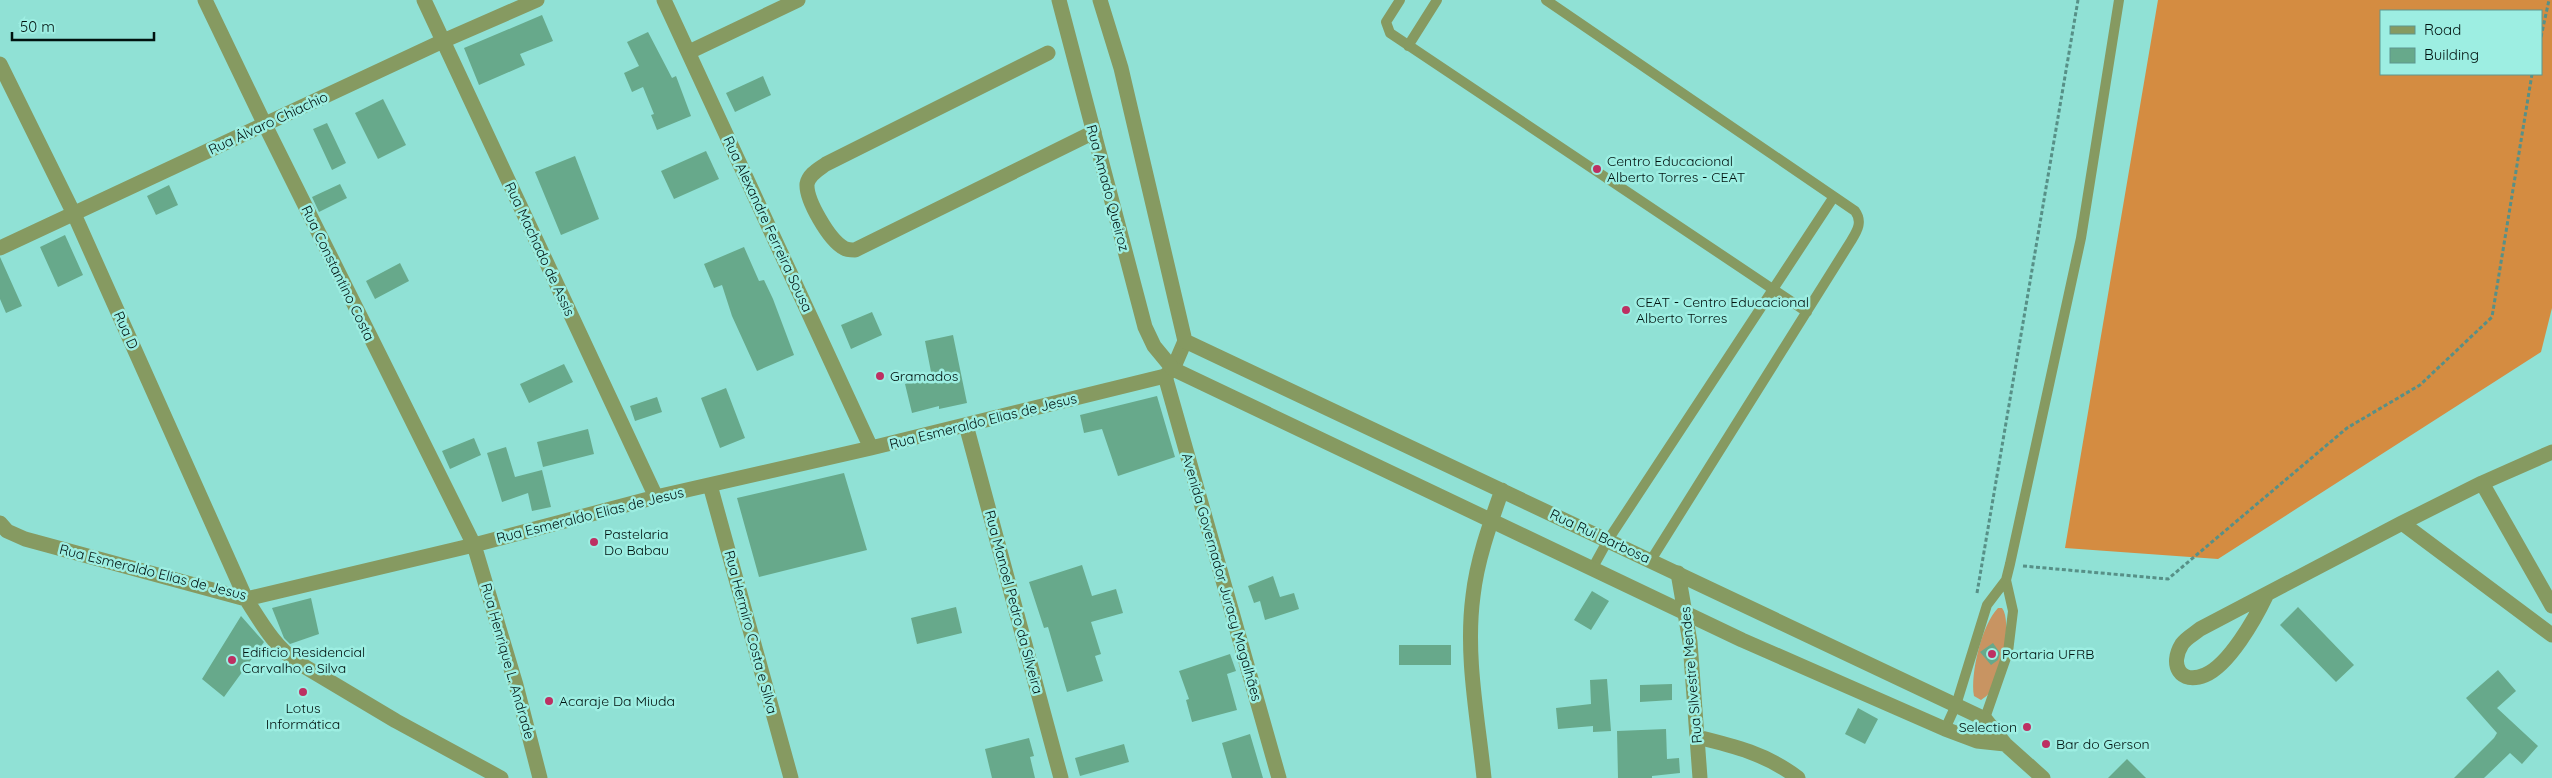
<svg xmlns="http://www.w3.org/2000/svg" width="2552" height="778" font-family="Quicksand,sans-serif">
<rect width="100%" height="100%" fill="#90e1d5"/>
<path fill="#c89462" d="M1998 608H2002C2013 622 2000 678 1990 692 1988 695 1984 698 1981 700L1974 696C1970 674 1982 624 1998 608Z"/>
<path fill="#d48c41" fill-rule="evenodd" d="M2158 0H2552V308L2541 352 2218 559 2065 548ZM2381 11H2541V74H2381Z"/>
<path fill="#67a98b" d="M542 15 553 41 520 54 525 65 479 85 464 48Z
M648 32 672 78 676 76 691 116 657 130 651 115 654 114 643 87 632 92 624 73 639 66 627 42Z
M763 76 771 95 735 112 726 93Z
M383 99 406 145 378 159 355 113Z
M327 123 346 163 332 170 313 129Z
M706 151 719 179 674 199 661 171Z
M575 156 599 219 561 235 535 172Z
M340 184 347 198 319 212 312 197Z
M169 185 178 205 156 215 147 196Z
M65 235 83 275 58 287 40 247Z
M744 247 759 281 764 280 773 299 794 355 757 371 732 316 722 285 714 288 704 264Z
M0 257 22 306 6 313 0 299Z
M400 263 409 281 375 299 366 281Z
M872 312 882 335 851 349 841 325Z
M953 335 967 403 939 409V406L912 413 905 384 932 377 925 341Z
M564 364 573 382 529 403 520 384Z
M726 388 745 438 720 448 701 398Z
M1157 396 1175 457 1118 476 1102 429 1084 433 1080 415Z
M657 397 662 412 635 421 630 406Z
M588 429 594 454 543 467 537 442Z
M474 438 481 455 450 469 442 451Z
M506 447 515 477 542 470 551 507 532 511 528 493 502 502 487 453Z
M844 473 867 550 759 577 737 498Z
M1082 565 1092 596 1116 589 1123 613 1091 622 1101 654 1095 656 1103 681 1067 692 1048 627 1044 628 1029 582Z
M1273 576 1280 597 1294 593 1299 609 1265 620 1260 601 1254 603 1248 586Z
M1592 591 1609 601 1591 630 1574 620Z
M311 598 319 634 290 644 284 638 272 608Z
M956 607 962 633 917 644 911 618Z
M2298 607 2354 665 2336 682 2280 625Z
M241 616 264 642 224 697 202 679Z
M1993 643 2000 653 1998 660 1991 665 1980 652Z
M1399 645H1451V665H1399Z
M1230 654 1236 671 1227 674 1237 710 1192 722 1186 700 1189 699 1179 671Z
M2498 670 2516 691 2497 708 2538 746 2522 764 2510 753 2484 778H2454L2494 738 2497 733 2466 698Z
M1607 679 1611 731 1593 732V726L1558 729 1556 708 1591 704 1590 680Z
M1672 684V700L1640 702V685Z
M1858 708 1878 719 1865 744 1845 734Z
M1666 729 1667 759 1679 758 1680 773 1652 776V778H1618L1617 731Z
M1250 734 1263 778H1232L1222 743Z
M1029 738 1034 756 1030 757 1035 778H992L985 749Z
M1124 744 1129 762 1080 776 1075 758Z
M2127 759 2146 778H2108Z"/>
<g fill="none" stroke-linecap="round" stroke-linejoin="round">
<path stroke="#579087" stroke-width="3" stroke-dasharray="4 2.5" stroke-linecap="butt" d="M2541 37 2549 0
M2023 566 2168 579 2347 428 2420 385 2492 317 2532 74
M1977 593 2078 0"/>
<path stroke="#869a61" stroke-width="10" d="M1400 0 1386 22 1390 33 1807 312
M1546 0 1855 211C1863 222 1857 231 1851 241L1651 560
M1408 46 1437 0
M1592 569 1608 540 1833 198
M1945 729 1956 705 1987 605 2006 580 2010 564 2081 238 2119 0
M1977 741 2008 652 2013 611 2006 580"/>
<path stroke="#869a61" stroke-width="15" d="M205 0 265 125 474 545 516 685 540 778
M424 0 656 497
M664 0 871 448
M689 52 798 0
M1048 53 826 164C819 169 809 174 807 184 806 200 829 240 844 248 847 250 852 250 855 250L1094 132
M0 64 74 214 246 599C261 622 274 646 297 662L396 721 501 778
M0 248 443 41 537 0
M1165 376 1279 778
M966 425 1061 778
M2482 483 2552 606
M710 485 791 778
M0 523 7 531 25 539 246 599 474 545 656 497 871 448 1165 376 1173 369 1185 341
M2402 523 2552 635
M1678 573 1690 642 1700 778
M2266 596C2255 619 2229 665 2205 675 2180 685 2169 665 2182 644 2186 638 2194 634 2200 629L2402 523 2482 483 2552 452
M1697 737C1734 746 1767 754 1798 778"/>
<path stroke="#869a61" stroke-width="15" d="M1059 0 1145 327 1154 346 1173 369 1742 640 1945 729 1977 741 2005 744
M1100 0 1121 68 1185 341 1985 719 2005 744 2043 778
M1484 778C1478 719 1465 656 1473 596 1477 560 1490 524 1502 490"/>
</g>
<g fill="#bd3062" stroke="#9deee2" stroke-width="2">
<circle cx="1597" cy="169" r="5"/>
<circle cx="1626" cy="310" r="5"/>
<circle cx="880" cy="376" r="5"/>
<circle cx="594" cy="542" r="5"/>
<circle cx="1992" cy="654" r="5"/>
<circle cx="232" cy="660" r="5"/>
<circle cx="303" cy="692" r="5"/>
<circle cx="549" cy="701" r="5"/>
<circle cx="2027" cy="727" r="5"/>
<circle cx="2046" cy="744" r="5"/>
</g>
<g text-anchor="middle" stroke-width="5" stroke-linejoin="round" paint-order="stroke">
<g font-size="14" fill="#001310" stroke="#9deee2">
<text transform="translate(268 123) rotate(-25)" y="5">Rua Álvaro Chiachio</text>
<text transform="translate(1108 188) rotate(75)" y="5">Rua Amado Queiroz</text>
<text transform="translate(768 224) rotate(65)" y="5">Rua Alexandre Ferreira Sousa</text>
<text transform="translate(540 249) rotate(65)" y="5">Rua Machado de Assis</text>
<text transform="translate(338 273) rotate(64)" y="5">Rua Constantino Costa</text>
<text transform="translate(126 330) rotate(66)" y="5">Rua D</text>
<text transform="translate(983 421) rotate(-14)" y="5">Rua Esmeraldo Elias de Jesus</text>
<text transform="translate(590 515) rotate(-14)" y="5">Rua Esmeraldo Elias de Jesus</text>
<text transform="translate(1600 536) rotate(25)" y="5">Rua Rui Barbosa</text>
<text transform="translate(153 572) rotate(14)" y="5">Rua Esmeraldo Elias de Jesus</text>
<text transform="translate(1222 577) rotate(74)" y="5">Avenida Governador Juracy Magalhães</text>
<text transform="translate(1014 602) rotate(75)" y="5">Rua Manoel Pedro da Silveira</text>
<text transform="translate(751 632) rotate(75)" y="5">Rua Hermiro Costa e Silva</text>
<text transform="translate(508 661) rotate(74)" y="5">Rua Henrique L. Andrade</text>
<text transform="translate(1691 675) rotate(-95)" y="5">Rua Silvestre Mendes</text>
</g>
<g font-size="14" fill="#001310" stroke="#9deee2" text-anchor="start">
<text x="1607" y="166">Centro Educacional<tspan x="1607" dy="16">Alberto Torres - CEAT</tspan></text>
<text x="1636" y="307">CEAT - Centro Educacional<tspan x="1636" dy="16">Alberto Torres</tspan></text>
<text x="890" y="381">Gramados</text>
<text x="604" y="539">Pastelaria<tspan x="604" dy="16">Do Babau</tspan></text>
<text x="242" y="657">Edificio Residencial<tspan x="242" dy="16">Carvalho e Silva</tspan></text>
<text x="2002" y="659">Portaria UFRB</text>
<text x="559" y="706">Acaraje Da Miuda</text>
<text x="303" y="713" text-anchor="middle">Lotus<tspan x="303" dy="16">Informática</tspan></text>
<text x="2017" y="732" text-anchor="end">Selection</text>
<text x="2056" y="749">Bar do Gerson</text>
</g>
</g>
<rect x="2380" y="10" width="162" height="65" fill="#9deee2" stroke="#5e968e"/>
<rect x="2390" y="26" width="25" height="8" fill="#869a61" stroke="#5e968e"/>
<text x="2424" y="35" font-size="15" fill="#001310">Road</text>
<rect x="2390" y="48" width="25" height="15" fill="#67a98b" stroke="#5e968e"/>
<text x="2424" y="60" font-size="15" fill="#001310">Building</text>
<path d="M12 32v8h142v-8" fill="none" stroke="#001310" stroke-width="2.5"/>
<text x="20" y="32" font-size="15" fill="#001310" stroke="#9deee2" stroke-width="4" paint-order="stroke">50 m</text>
</svg>
